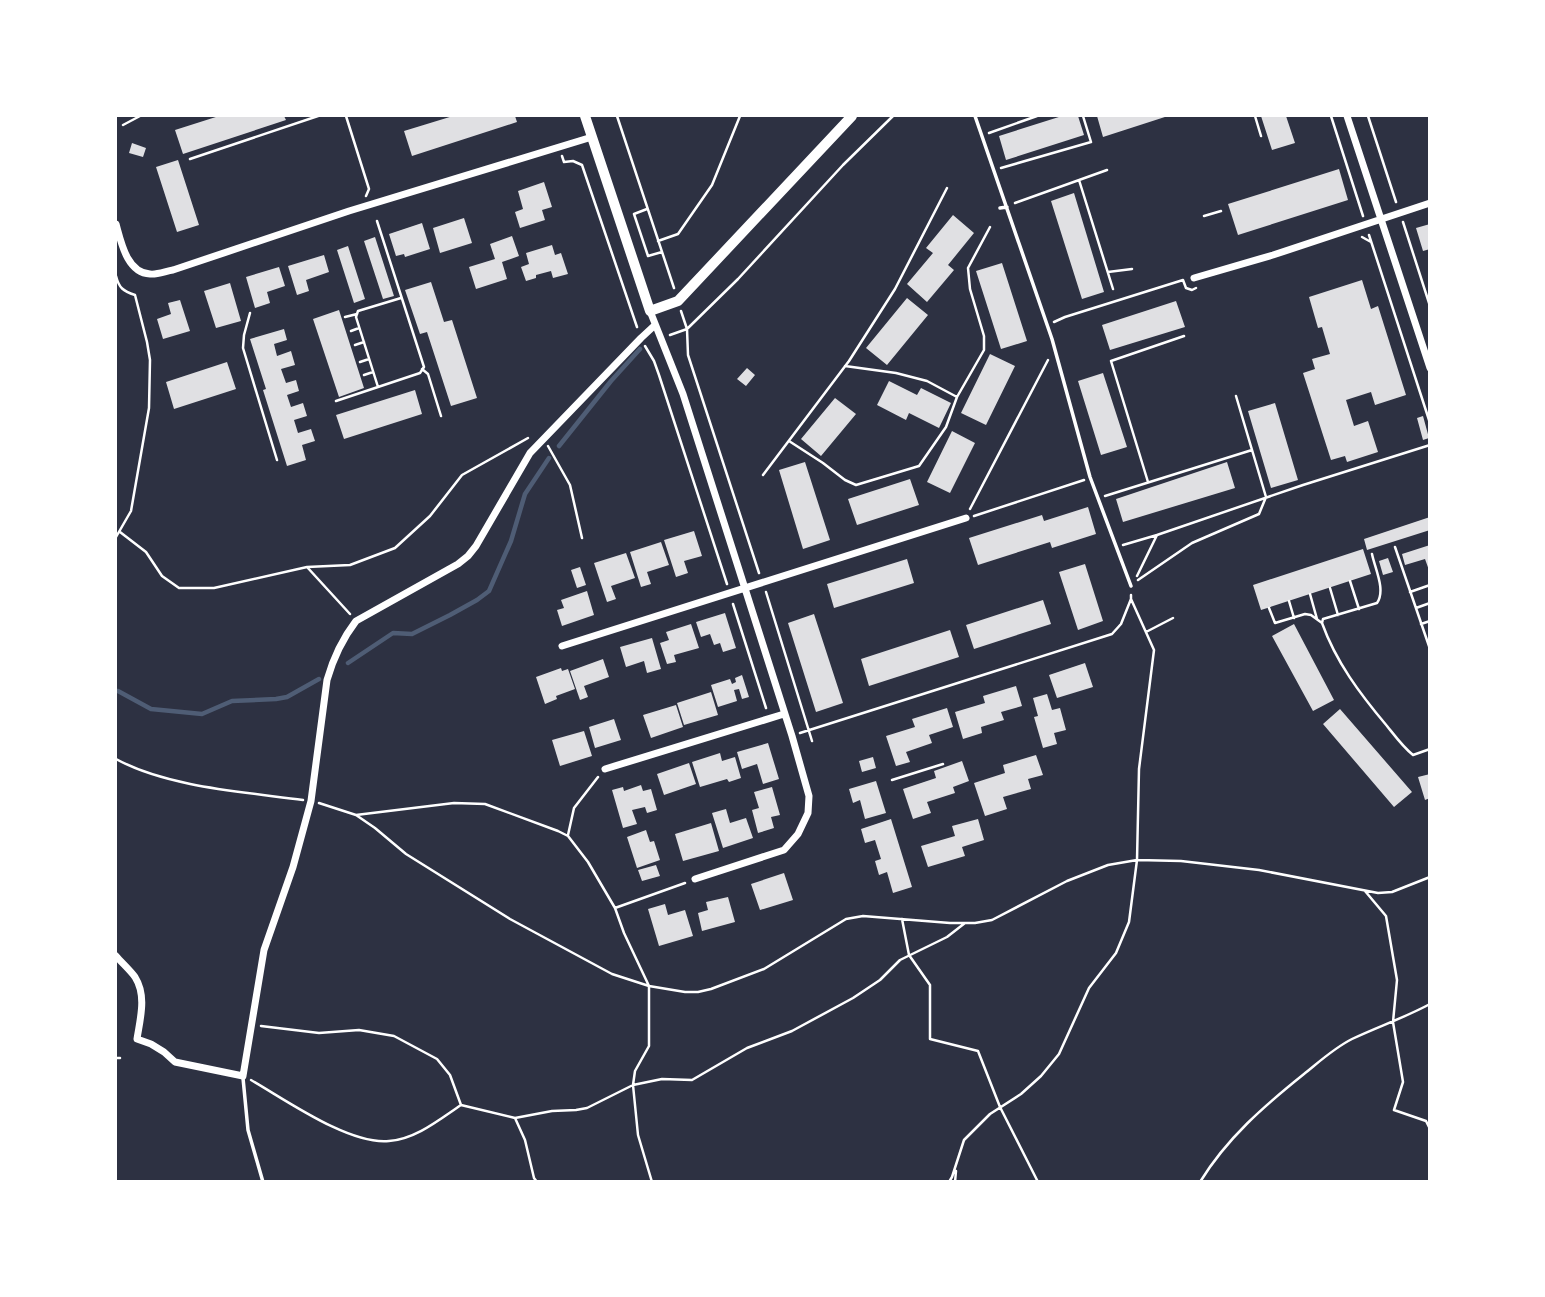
<svg xmlns="http://www.w3.org/2000/svg" width="1545" height="1297" font-family="Bitter,serif">
<rect width="100%" height="100%" fill="#2d3142"/>
<g fill="none" stroke-linecap="round" stroke-linejoin="round">
<path stroke="#4f5d75" stroke-width="4.5" d="M559 446 611 381 640 349
M348 663 393 633 412 634 450 615 477 600 489 591 511 541 525 494 549 458
M116 691H118L151 709 202 714 232 701 276 699 287 697 319 679"/>
</g>
<path fill="#e0e0e3" d="M219 116H284L286 120 183 154 175 130Z
M453 116H515L517 122 412 156 404 131Z
M1062 116H1078L1084 135 1006 160 999 136Z
M1097 116H1168L1103 137Z
M1261 116H1286L1295 143 1272 150Z
M132 143 146 148 143 157 129 153Z
M178 160 199 225 177 232 156 167Z
M1339 169 1348 200 1238 235 1228 204Z
M544 182 552 207 542 210 545 220 520 228 515 212 523 209 518 191Z
M1074 193 1104 292 1082 299 1051 201Z
M953 215 974 233 948 265 954 270 927 302 907 284 933 253 926 248Z
M464 218 472 243 440 253 433 228Z
M422 223 430 249 405 257 404 254 396 256 389 234Z
M1430 224V249L1423 251 1416 228Z
M512 236 519 256 502 262 507 279 476 289 469 267 495 259 490 244Z
M375 237 394 296 383 299 364 241Z
M552 245 555 255 561 253 568 274 553 278 551 271 536 275V278L526 281 521 267 529 264 526 253Z
M348 246 365 299 354 303 337 250Z
M324 255 329 272 306 280 309 291 297 295 288 266Z
M1002 263 1027 341 1001 349 976 271Z
M279 267 285 286 267 292 270 303 255 308 246 277Z
M1362 280 1371 309 1378 306 1406 395 1375 405 1371 392 1346 400 1354 426 1368 421 1378 452 1347 462 1345 456 1331 460 1303 373 1315 369 1312 359 1330 354 1322 327 1318 328 1309 297Z
M431 282 444 322 452 320 477 398 451 406 427 332 420 334 405 290Z
M230 283 241 321 216 328 204 291Z
M907 298 928 315 887 365 866 348Z
M180 300 190 331 163 339 157 319 171 314 168 303Z
M1176 301 1185 327 1110 350 1102 325Z
M339 310 364 388 339 397 313 319Z
M284 329 287 340 274 344 277 356 291 351 295 365 281 369 286 383 296 380 299 391 287 395 291 407 303 403 307 416 294 420 298 433 311 429 315 441 302 445 306 460 287 466 263 390 266 389 250 339Z
M990 354 1015 366 986 425 961 413Z
M227 362 236 389 174 409 166 382Z
M747 368 755 375 746 386 737 379Z
M1103 373 1127 447 1101 455 1078 381Z
M889 381 917 395 921 388 951 403 939 428 909 413 906 420 877 405Z
M415 390 422 414 344 439 336 415Z
M835 398 856 414 821 456 801 439Z
M1275 403 1298 480 1271 488 1248 411Z
M1423 416 1429 438 1423 440 1417 418Z
M952 431 975 443 950 493 927 482Z
M805 462 830 540 803 549 779 470Z
M1227 462 1235 488 1123 522 1116 499Z
M910 479 919 505 857 525 848 499Z
M1088 507 1096 534 1052 548 1050 542 978 565 969 538 1042 515 1044 521Z
M1430 517V530L1367 550 1364 539Z
M694 531 702 556 684 561 688 573 676 577 664 540Z
M661 542 669 565 647 572 651 584 641 587 630 552Z
M1430 545V573L1425 559 1405 565 1402 554Z
M1363 549 1371 574 1261 610 1253 585Z
M626 553 635 578 611 586 616 599 607 602 594 563Z
M1388 558 1393 572 1383 575 1379 561Z
M907 559 914 583 834 608 827 584Z
M1085 564 1103 621 1078 630 1059 572Z
M580 567 586 585 577 588 571 570Z
M587 591 594 615 562 626 557 610 564 608 561 600Z
M1043 600 1051 624 974 649 966 625Z
M725 613 736 648 723 652 720 643 714 645 710 634 701 637 696 622Z
M814 614 843 703 816 712 788 623Z
M691 624 699 648 674 655 676 662 667 664 660 643 669 640 666 632Z
M1294 624 1334 700 1313 711 1272 636Z
M950 630 959 657 869 686 861 659Z
M652 638 661 669 647 673 644 661 626 667 620 647Z
M603 659 609 677 584 686 588 697 580 700 570 671Z
M1085 663 1093 687 1057 698 1049 675Z
M561 668 562 671 568 669 575 689 556 696 557 699 545 704 536 677Z
M742 675 749 697 742 699 739 689 734 690 737 701 718 707 711 685 730 679 732 684 736 682 735 678Z
M1016 686 1022 706 1001 712 1004 720 981 727 982 733 963 739 955 712 985 703 983 696Z
M711 692 718 715 684 725 677 703Z
M1047 694 1052 710 1060 708 1066 730 1054 733 1057 744 1043 748 1034 717 1038 716 1033 698Z
M676 705 683 727 651 738 643 715Z
M947 708 953 727 929 735 932 743 906 752 910 762 896 766 886 736 915 727 912 719Z
M1340 709 1412 792 1394 807 1323 724Z
M614 719 621 740 595 748 589 727Z
M584 731 592 756 560 766 552 740Z
M768 743 779 779 763 784 757 764 742 769 737 752Z
M720 753 722 761 735 757 741 778 729 782 727 779 700 787 692 762Z
M1036 755 1043 775 1028 779 1031 789 1003 797 1007 809 985 816 974 783 1005 773 1003 765Z
M873 757 876 768 862 772 859 761Z
M962 761 969 781 953 787 955 793 927 802 931 813 913 819 903 789 936 778 934 771Z
M689 763 696 784 664 795 657 774Z
M1430 774V798L1425 800 1418 777Z
M876 781 886 813 865 819 860 800 853 803 849 789Z
M641 785 643 791 651 789 657 810 647 813 645 807 632 810 637 824 623 828 612 790 623 787 624 791Z
M772 787 780 815 771 817 774 828 758 833 752 810 759 808 754 792Z
M726 809 730 823 746 818 753 838 723 848 712 813Z
M891 819 912 887 893 893 887 872 879 875 875 861 881 859 875 840 865 843 861 829Z
M978 819 984 840 962 847 965 856 928 867 921 846 955 836 952 826Z
M711 823 719 851 683 861 675 834Z
M646 830 650 842 654 841 660 860 637 868 627 837Z
M656 865 660 876 642 881 638 870Z
M784 873 793 900 760 910 751 884Z
M728 897 735 922 702 931 698 913 708 910 706 902Z
M665 904 668 915 685 910 693 936 659 946 648 909Z"/>
<g fill="none" stroke-linecap="round" stroke-linejoin="round">
<path stroke="#fff" stroke-width="2.5" d="M346 116 369 189 366 196
M617 116 674 288
M1255 116 1261 136
M1331 116 1363 216
M1368 116 1396 202
M123 125 140 116
M989 133 1037 116
M562 156 564 162 573 161 582 165 637 327
M190 159 318 116
M1001 168 1091 142 1083 116
M1079 180 1113 289
M1015 203 1107 170
M647 209 634 214 648 256 662 252
M1204 216 1221 211
M1403 222 1430 306
M1369 235 1430 423
M1362 237 1371 242
M658 241 678 234 712 185 740 116
M1108 272 1132 269
M116 276C119 288 123 291 135 295L147 342 150 360 149 408 131 511 116 537
M681 311 687 329 688 355 759 573
M250 313 244 335 243 348 277 460
M345 317 357 314
M1054 322 1065 317 1183 280 1186 288 1192 290 1196 288
M351 331 359 328
M670 335 687 329 738 279 843 165 893 116
M355 345 364 342
M645 346 654 361 659 375 727 584
M360 362 369 359
M845 366 896 373 927 381 957 397
M422 369 428 374 441 416
M364 375 373 372
M378 387 356 317 358 311 401 298
M336 401 420 373 424 367 377 221
M789 441 823 463 845 480 856 485 919 466 946 427 957 397 984 350V336L970 289 968 268 990 227
M548 446 570 485 582 538
M763 475 849 361 895 289 947 188
M1148 482 1111 361 1184 336
M1105 496 1252 450
M970 509 1048 360
M974 516 1084 480
M120 532 146 552 162 576 179 588H214L307 567 350 565 395 548 430 516 462 475 528 438
M1123 545 1157 535
M1395 547 1430 649
M1372 554C1375 569 1386 590 1377 603L1323 619 1322 623C1336 662 1360 694 1387 726 1395 736 1403 747 1413 755L1430 749
M307 567 350 614
M1137 576 1157 535 1303 485 1430 445
M1138 580 1192 543 1259 514 1266 497 1236 396
M1350 581 1359 609
M1330 588 1338 615
M766 592 812 741
M1410 592 1430 585
M1310 594 1317 619
M1289 601 1294 618
M733 604 766 708
M1269 608 1275 623 1305 614 1311 615 1322 623
M1416 608 1430 603
M1421 624 1430 621
M1146 632 1173 618
M800 733 1112 634 1121 624 1131 599V595
M116 759C167 787 244 792 303 800
M892 780 943 764
M319 803 356 815 375 828 406 854 510 919 612 974 649 986 685 992H698L711 989 764 969 846 919 863 916 950 923H975L992 920 1067 881 1108 865 1137 860 1181 861 1259 870 1378 893 1392 892 1430 877
M356 815 454 803 485 804 558 831 568 836 588 862 615 908 624 933 649 986V1046L635 1071 633 1085 638 1135 652 1182
M568 835 574 808 598 777
M1365 891 1386 916 1397 980 1393 1022 1403 1082 1394 1110 1426 1121 1430 1129
M615 908 685 883
M902 919 909 955 930 985V1039L978 1051 1000 1107 1038 1182
M261 1026 319 1033 359 1030 394 1036 437 1059 450 1075 461 1105
M116 1058H120
M251 1080C286 1100 349 1145 389 1141 416 1139 440 1119 461 1105L515 1118 525 1140 534 1178 537 1182
M515 1118 552 1111 576 1110 587 1108 633 1085 662 1079 692 1080 747 1048 792 1031 853 998 880 980 900 960 947 937 965 923
M949 1182 952 1177 964 1140 990 1114 1021 1094 1041 1076 1059 1054 1089 988 1116 953 1129 922 1137 860 1139 769 1154 650 1131 599
M955 1182 956 1171
M1200 1182C1227 1138 1264 1106 1304 1074 1319 1062 1334 1048 1352 1039 1377 1027 1404 1018 1430 1004"/>
<path stroke="#fff" stroke-width="3.5" d="M975 116 1052 339 1090 477 1131 586
M1000 208 1007 207
M243 1078 248 1130 263 1182"/>
<path stroke="#fff" stroke-width="7" d="M1347 116 1430 368
M116 224C121 242 127 273 150 274 157 275 166 271 173 270L349 211 592 137
M1194 278 1273 255 1430 203
M650 311 683 394 792 736 809 796 808 813 798 834 784 850 695 879
M562 646 966 518
M605 769 784 714
M116 956C122 963 130 970 135 977 147 996 140 1019 137 1039L151 1044 164 1052 175 1062 243 1076 264 950 293 867 311 801 327 680C333 659 343 638 356 621L458 564 468 556 476 546 530 453 641 338 655 325"/>
<path stroke="#fff" stroke-width="10" d="M585 116 650 311 678 301 852 116"/>
</g>
<rect width="1545" height="1297" fill="none" stroke="#ffffff" stroke-width="234"/>
</svg>
